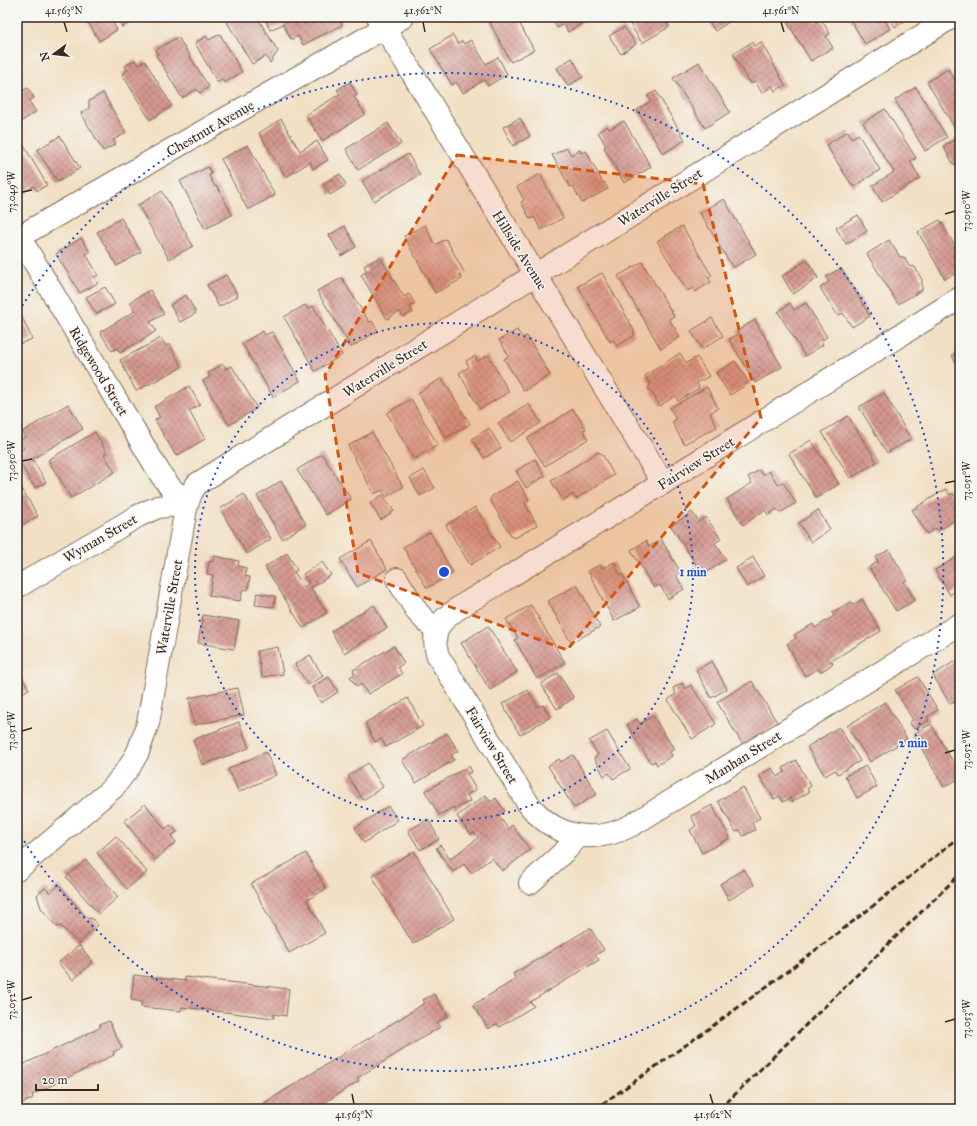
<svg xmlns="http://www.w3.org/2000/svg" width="977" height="1126" font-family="'IM FELL Great Primer',serif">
<defs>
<pattern id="building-cross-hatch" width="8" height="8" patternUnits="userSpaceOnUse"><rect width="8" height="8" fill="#d49790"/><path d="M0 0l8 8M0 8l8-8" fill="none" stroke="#ad7b75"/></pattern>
</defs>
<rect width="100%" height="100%" fill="#f6f6f2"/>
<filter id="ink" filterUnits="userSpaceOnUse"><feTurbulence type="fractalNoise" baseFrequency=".025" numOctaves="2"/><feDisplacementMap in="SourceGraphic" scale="8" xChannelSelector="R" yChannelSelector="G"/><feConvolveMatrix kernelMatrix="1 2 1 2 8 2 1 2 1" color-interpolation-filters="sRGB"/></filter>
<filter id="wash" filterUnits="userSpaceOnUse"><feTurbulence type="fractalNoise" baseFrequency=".012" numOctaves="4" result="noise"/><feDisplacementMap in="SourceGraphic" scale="16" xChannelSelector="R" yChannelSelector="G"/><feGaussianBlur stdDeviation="0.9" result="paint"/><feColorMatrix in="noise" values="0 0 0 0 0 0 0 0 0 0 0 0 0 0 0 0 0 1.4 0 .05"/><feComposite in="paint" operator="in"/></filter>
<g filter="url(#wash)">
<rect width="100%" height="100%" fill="#f2e0c4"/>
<g id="blocks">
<path fill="url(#building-cross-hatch)" d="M91 17H110L117 30 99 41 87 20Z
M117 17H142L122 27Z
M235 17H243L244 19 249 17H257L278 51 270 63 266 56 252 64 227 22Z
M269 17H289L287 18 288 22 298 17H341L342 25 303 45 298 36 292 39 290 38 283 24 270 30 265 19Z
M487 17H516L534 50 511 62Z
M552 17H579L582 23 568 32 564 24 557 28Z
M642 17H663L669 27 642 43 630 24Z
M706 17H727L730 21 715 31Z
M784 17H813L816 22 821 19 830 34 826 36 833 48 811 61Z
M849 17H883L890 29 865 44Z
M889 17H911L895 27Z
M624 27 636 44 621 54 609 36Z
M220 34 242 72 224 83 222 79 217 82 195 43 206 36 209 40Z
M453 35 458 44 462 41 464 44 471 40 486 64 498 57 507 74 488 86 484 80 463 93 456 82 452 85 430 49Z
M178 37 209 87 200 93 197 89 182 98 156 55 158 54 156 50Z
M752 42 754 46 761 42 785 85 775 91 772 86 762 93 755 81 751 84 733 54Z
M572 58 583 77 568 86 557 68Z
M135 60 138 65 145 61 172 106 150 120 122 74 127 70 125 66Z
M699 62 730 112 705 128 673 78Z
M948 69 960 89 959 135 927 82Z
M350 82 357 95 354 97 365 114 322 141 306 115 340 94 337 90Z
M20 87 22 91 28 88 34 98 29 101 36 112 17 124V89Z
M916 87 947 137 925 151 895 100Z
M656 91 685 140 663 154 637 110 651 101 647 96Z
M103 93 126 133 113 140 116 144 103 151 81 113 89 108V101Z
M885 109 916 158 910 161 920 178 882 202 872 186 894 172 863 123Z
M520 118 530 136 513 146 503 127Z
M281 119 300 151 317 141 328 160 313 169 310 162 286 177 259 133Z
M624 121 651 167 624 183 604 147 606 146 598 132 607 126 609 129Z
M388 123 401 144 358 170 346 149Z
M848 131 852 138 858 134 880 170 853 187 826 145Z
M60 136 80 168 58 182 37 150Z
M957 138 960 143V161L954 165 943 146Z
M248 145 275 195 248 210 221 159Z
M24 146 47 185 37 191 34 186 21 194 17 188V150Z
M567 148 571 155 580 150 581 153 586 151 603 183 604 182 608 189 582 203 573 186 570 187 552 155Z
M408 154 420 175 374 201 362 181Z
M208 167 212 174 209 175 215 187 217 186 232 215 205 229 180 181Z
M340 174 346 185 330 195 323 184Z
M540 174 563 218 541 230 534 217 530 219 521 202 524 200 517 187Z
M162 191 193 246 169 259 138 205Z
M724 199 756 254 733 268 700 213Z
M858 215 867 231 846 244 836 228Z
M121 218 141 252 117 266 97 232Z
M940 220 960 255V271L945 279 918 232Z
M425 225 435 245 446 239 464 272 459 274 462 279 435 293 404 236Z
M345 226 356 247 341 256 329 235Z
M682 226 712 276 708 278 711 282 695 292 693 288 687 291 657 241Z
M81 238 90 252 86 254 98 275 94 277 98 283 80 293 56 254Z
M889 240 900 257H904L909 266 915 267 922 280V290L898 304 867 254Z
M380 257 404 297 409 294 415 304 410 307 413 312 403 317 400 311 387 319 361 275 367 271 364 266Z
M807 260 818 278 793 294 782 276Z
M642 262 674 316 669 319 680 337 661 349 618 276Z
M841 268 870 316 852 327 843 313 838 316 820 288 829 282 826 277Z
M602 273 634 330V336L617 346 613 340 610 342 578 286Z
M226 275 238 296 219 307 207 285Z
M342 278 369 322 372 321 378 331 351 347 317 291Z
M105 287 115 304 96 314 86 297Z
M150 290 164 314 150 322 156 331 120 353 117 348 112 351 100 332 135 311 130 302Z
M186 295 196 313 180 322 170 305Z
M790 303 794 310 806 303 827 337 821 341 823 345 805 356 778 312Z
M305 305 308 309 313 306 342 355 315 371 284 317Z
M17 306 32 339 17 345Z
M712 318 723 336 702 349 691 331Z
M755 320 782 367 755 383 729 339 739 334 737 331Z
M517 330 522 338 527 336 550 375 524 391 504 359 509 356 499 340Z
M263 331 265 335 272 332 300 381 273 397 242 343Z
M161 338 166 346 169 344 182 367 136 391 120 360Z
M960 351V370L952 356Z
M680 353 686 363 697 357 709 376 697 383 699 388 678 401 675 396 660 406 648 387 651 385 645 376Z
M488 355 509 392 480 409 459 373 469 367 466 361 475 356 478 361Z
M735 361 749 383 730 395 716 373Z
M223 364 226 369 232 366 257 408 229 425 203 381 210 377 208 373Z
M442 378 470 424 446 438 418 393Z
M189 386 200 405 189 411 205 439 176 456 155 420 160 417 154 407Z
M707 387 718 408 710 413 717 427 684 444 672 422 676 420 670 408Z
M884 393 911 439 887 453 859 407Z
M411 399 438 445 414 459 387 413Z
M68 404 83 429 32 459 46 482 35 488 17 458V452L24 448 19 440 25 437 22 432Z
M529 404 541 423 510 442 498 423Z
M573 409 586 429 583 430 588 439 545 466 527 439Z
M848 416 877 462 850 478 822 432Z
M489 428 501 448 484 458 472 439Z
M95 432 107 453 104 454 115 472 71 498 48 460Z
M372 432 403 487 386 497 382 490 374 494 348 446Z
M811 440 839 484 816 498 789 454Z
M598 452 602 454 614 475 576 499 573 494 563 500 551 481Z
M322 454 351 499 326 515 297 470Z
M535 459 545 476 526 488 516 471Z
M424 470 435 488 420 496 410 478Z
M759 470 763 475 769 471 778 485 783 482 796 503 780 513 777 509 768 515 765 510 743 525 727 499 752 483 748 477Z
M17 481 38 516 17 528Z
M281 481 306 524 282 539 257 496Z
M518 481 529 500 525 503 537 525 515 538 512 537 490 500 492 496Z
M946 489 950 495 953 493 960 504V517L938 531 936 528 927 534 912 510Z
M244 494 271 539 247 554 220 509Z
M382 495 394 511 381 520 370 503Z
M475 507 500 547 470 565 446 525Z
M818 510 830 529 811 542 799 523Z
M692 512 699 522 706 517 721 539 715 543 726 559 703 575 671 526Z
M430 532 453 573 427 588 403 547Z
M661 539 681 573 676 575 684 589 668 599 660 585 654 588 631 550 646 541 649 547Z
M371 541 387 569 357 587 340 559Z
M889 550 907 580 904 582 915 600 896 611 869 567 878 562 876 557Z
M287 553 297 570 294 572 304 587 309 583 303 574 322 562 331 575 311 588 327 613 303 628 265 567Z
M960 555V588L950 595 935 570Z
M214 556 239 561 238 566 246 568 245 576 250 577 248 590 243 589 240 601 209 596 213 575 207 574 209 561 213 562Z
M753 557 764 576 747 587 736 568Z
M614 562 620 575 622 574 640 607 614 621 588 571 600 565 603 568Z
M577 585 600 627 571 643 548 601Z
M257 593 275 596 274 607 255 605Z
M862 599 881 631 831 661 833 664 820 672 818 669 805 676 787 644 796 638 794 635 813 624 815 628 834 616 832 612 851 602 853 605Z
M374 605 387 628 344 653 331 631Z
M531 605 565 663 537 679 515 640 518 638 506 619Z
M203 615 239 621 234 649 198 643Z
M488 626 517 672 490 690 461 643Z
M394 646 404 663 398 667 402 674 368 694 361 684 357 687 350 677 355 674 353 670Z
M278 647 283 674 262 677 257 651Z
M310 655 323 676 308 685 295 664Z
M712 661 727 689 711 698 696 670Z
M955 661 960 670V703L956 705 954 702 950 704 933 675Z
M17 672H19L29 689 17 696Z
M558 673 574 698 557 709 541 684Z
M329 677 338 692 321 703 312 687Z
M918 677 938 710 927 717 929 720 914 729 909 722 913 720 895 690Z
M752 681 778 724 743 745 717 702Z
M682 683 685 689 691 685 716 724 692 739 668 700 676 694 673 688Z
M238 688 244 715 194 725 189 698Z
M528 690 538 707 543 705 550 717 520 735 502 704Z
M408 698 423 726 386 747 381 739 375 742 365 723Z
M885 702 907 739 870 762 847 726Z
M653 716 674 749 670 752 672 756 657 765 655 761 651 763 627 725 637 719 640 724Z
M239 722 249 748 202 765 193 740Z
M931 724 960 774V778L944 787 913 734Z
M839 727 860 761 838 774 835 770 825 776 807 747Z
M607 731 630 769 613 779 609 773 604 776 594 758 598 755 589 741Z
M447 733 458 751 451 755 454 760 416 783 402 760Z
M266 752 276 775 239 792 228 769Z
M573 755 597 794 574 808 548 766 559 759 561 762Z
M796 760 811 786 807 789 809 792 792 802 790 798 783 802 780 796 774 799 759 775 772 768 777 777 785 772 783 768Z
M368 763 383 787 363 800 348 776Z
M469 766 472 772 467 774 476 790 467 795 470 801 455 809 454 807 439 815 425 791Z
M866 766 877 787 857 798 845 776Z
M743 787 760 818 752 823 755 830 743 836 740 830 736 832 718 801Z
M486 795 491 802 496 798 505 811 499 816 508 829 512 825 530 850 502 871 492 858 471 873 464 864 453 872 436 848 440 845 450 859 478 838 474 832 471 835 457 816Z
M145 804 165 829 170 825 177 832 171 836 176 842 155 860 124 821Z
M712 805 730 838 702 853 690 830 696 826 691 816Z
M388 806 398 820 364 843 355 828Z
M428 819 439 839 420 850 408 831Z
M116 836 147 872 127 889 97 853Z
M414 851 454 919 413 944 372 876Z
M306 853 326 889 307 900 325 933 289 953 251 884Z
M86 860 118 897 99 914 66 877Z
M744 869 754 885 729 900 720 884Z
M59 885 88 919 92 918 98 925 79 944 61 926 57 927 41 908 37 895 45 888 50 893Z
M590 928 604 950 595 955 599 960 530 1002 534 1006 499 1027 497 1024 488 1029 473 1005 516 979 513 974Z
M80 946 93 962 73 980 58 963 77 947Z
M134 975 185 981V977L289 989 286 1016 274 1014V1018L182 1007 181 1011 141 1007 142 1002 131 1000Z
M434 994 448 1016 437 1023 440 1027 357 1078 359 1081 314 1109H255L425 1003 423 1000Z
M109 1021 122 1048 113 1052 114 1055 32 1095 33 1098 17 1106V1072L20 1071 18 1067 101 1027 99 1025Z"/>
</g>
</g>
<g filter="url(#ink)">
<use href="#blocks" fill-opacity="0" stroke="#7b6a58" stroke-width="1"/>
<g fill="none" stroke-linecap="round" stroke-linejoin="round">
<defs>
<path id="minor" d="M378 17 663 483
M17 233 161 475 170 487 187 504
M17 238 403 17
M960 298 663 483 463 605C442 619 429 629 438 656L527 802C553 837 592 846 632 825L960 624
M397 579 418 613 436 631
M17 587 138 516 158 507 187 504
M17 870 113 788 130 766 138 752 148 723 186 508 191 493 197 484 952 17
M530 883 567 849 579 835"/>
</defs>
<use href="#minor" stroke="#7b6a58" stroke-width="24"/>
<use href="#minor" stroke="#fff" stroke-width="22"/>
<path stroke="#3b2a1e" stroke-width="3" stroke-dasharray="6 3" stroke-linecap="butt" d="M595 1109C720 1022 843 933 960 836
M720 1109 960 874"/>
</g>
</g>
<path fill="#d7540e" fill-opacity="0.2" stroke="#d7540e" stroke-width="3" stroke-dasharray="8 5" stroke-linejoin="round" d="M457 155 703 184 761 418 567 650 358 573 325 375Z"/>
<path fill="none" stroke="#3b2a1e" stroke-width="1.5" d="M64 22 67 32M423 22 425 32M781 22 784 32M22 192 32 190M945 214 955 211M22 461 32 459M945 483 955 481M22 731 32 728M945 753 955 750M22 1000 32 997M945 1022 955 1019M352 1094 354 1104M710 1094 713 1104"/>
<g fill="none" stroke="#1d4ed8" stroke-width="2" stroke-dasharray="2 4">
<circle cx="444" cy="572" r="249"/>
<path d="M19 311A499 499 0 1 1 19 833"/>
</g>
<g text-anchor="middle" stroke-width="3" stroke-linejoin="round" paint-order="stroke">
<g font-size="14" fill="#3b2a1e" stroke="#f6f6f2">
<text transform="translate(210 128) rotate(-30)" y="5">Chestnut Avenue</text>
<text transform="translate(660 197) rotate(-32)" y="5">Waterville Street</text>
<text transform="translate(520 250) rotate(58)" y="5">Hillside Avenue</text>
<text transform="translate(385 368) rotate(-32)" y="5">Waterville Street</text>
<text transform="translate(99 371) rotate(59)" y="5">Ridgewood Street</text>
<text transform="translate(696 463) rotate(-32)" y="5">Fairview Street</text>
<text transform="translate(100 538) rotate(-30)" y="5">Wyman Street</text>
<text transform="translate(169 607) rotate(-80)" y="5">Waterville Street</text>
<text transform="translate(492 745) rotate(59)" y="5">Fairview Street</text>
<text transform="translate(743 757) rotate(-32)" y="5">Manhan Street</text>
</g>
</g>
<circle cx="444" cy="572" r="6" fill="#1d4ed8" stroke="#f6f6f2" stroke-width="2"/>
<g font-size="12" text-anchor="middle" font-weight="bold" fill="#1d4ed8" stroke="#f6f6f2" stroke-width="3" stroke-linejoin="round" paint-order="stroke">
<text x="693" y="576">1 min</text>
<text x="913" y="747">2 min</text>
</g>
<rect width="977" height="1126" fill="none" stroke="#f6f6f2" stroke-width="44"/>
<g transform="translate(54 54) rotate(255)" stroke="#f6f6f2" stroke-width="3" paint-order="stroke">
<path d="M0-3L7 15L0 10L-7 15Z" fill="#3b2a1e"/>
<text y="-6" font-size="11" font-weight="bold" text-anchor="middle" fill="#3b2a1e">N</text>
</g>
<path d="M36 1084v6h62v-6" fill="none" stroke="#3b2a1e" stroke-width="2"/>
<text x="42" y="1084" font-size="12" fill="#3b2a1e" stroke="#f6f6f2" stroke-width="3" paint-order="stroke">20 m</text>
<rect x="22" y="22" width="933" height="1082" fill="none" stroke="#3b2a1e" stroke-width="1.5"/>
<g font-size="10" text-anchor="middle" fill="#3b2a1e">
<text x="64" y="14">41.563°N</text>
<text x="423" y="14">41.562°N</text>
<text x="781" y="14">41.561°N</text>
<text transform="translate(11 192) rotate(-90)" y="4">73.049°W</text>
<text transform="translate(966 211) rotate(-90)" y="4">73.050°W</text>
<text transform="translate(11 461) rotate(-90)" y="4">73.050°W</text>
<text transform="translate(966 481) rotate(-90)" y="4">73.051°W</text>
<text transform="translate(11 731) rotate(-90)" y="4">73.051°W</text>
<text transform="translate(966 750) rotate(-90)" y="4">73.052°W</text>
<text transform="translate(11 1000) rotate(-90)" y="4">73.052°W</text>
<text transform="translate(966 1019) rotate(-90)" y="4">73.053°W</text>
<text x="354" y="1118">41.563°N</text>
<text x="713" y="1118">41.562°N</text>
</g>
</svg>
